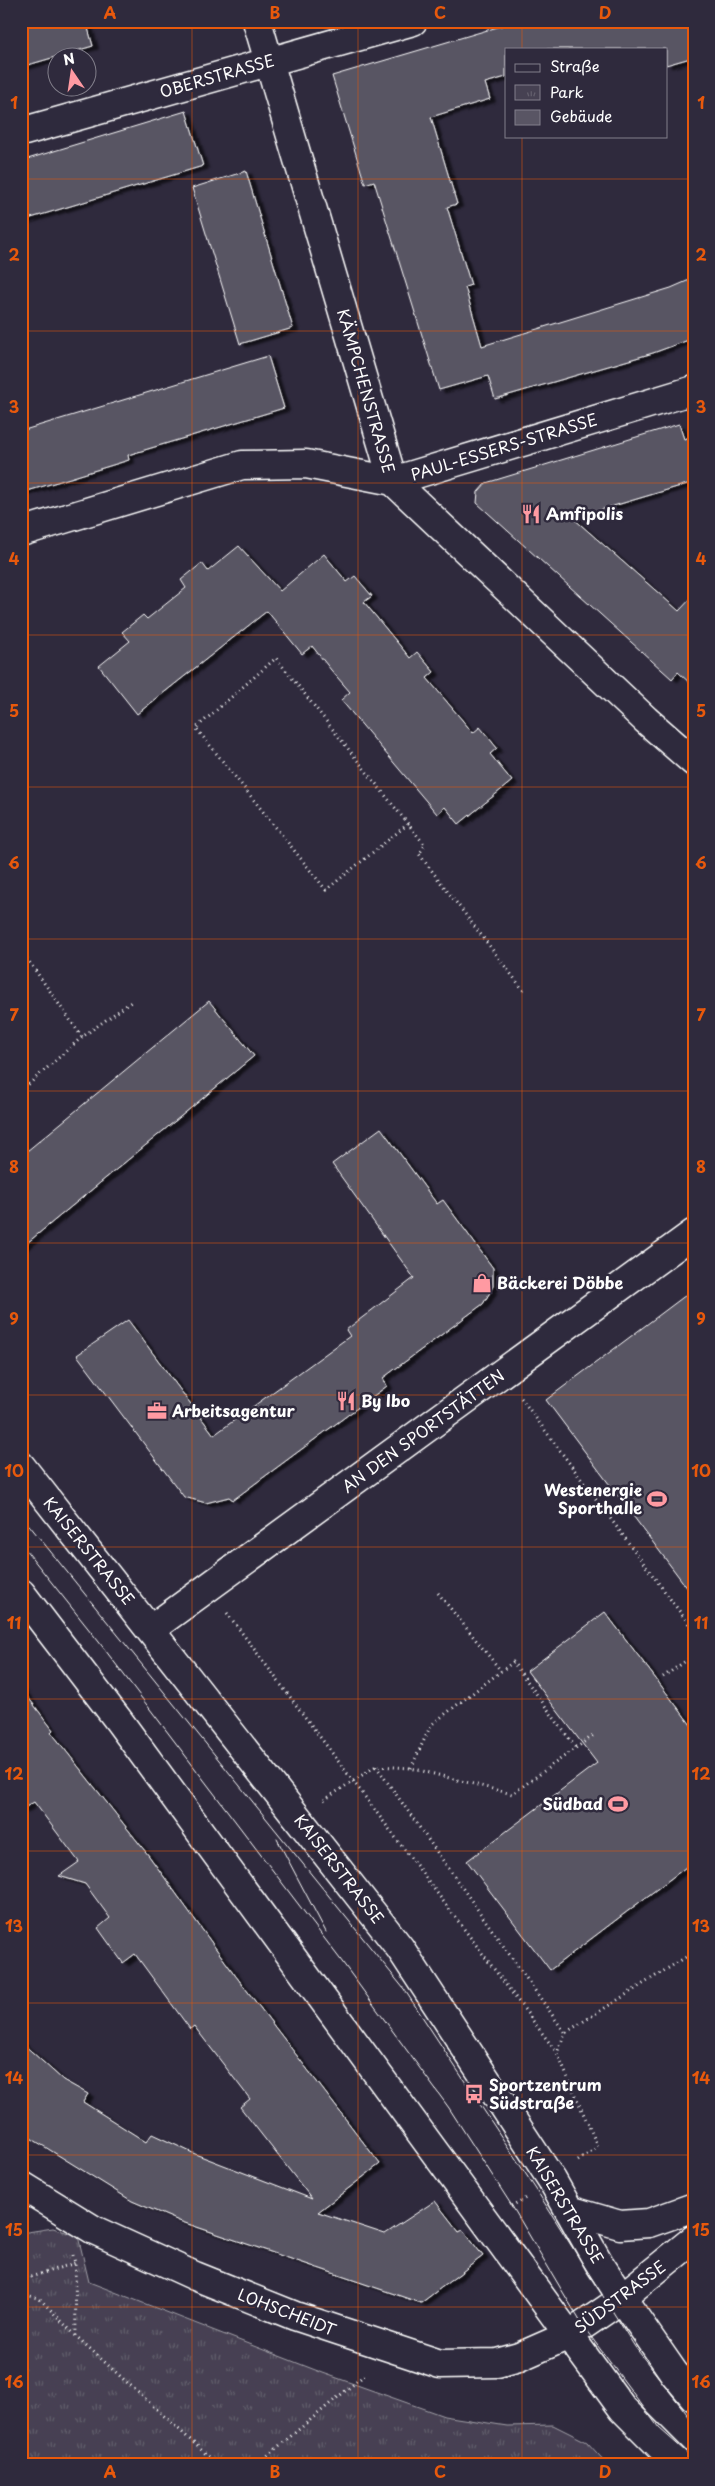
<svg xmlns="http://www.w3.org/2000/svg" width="715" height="2486" font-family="'Playpen Sans',sans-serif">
<defs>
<pattern id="park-tufts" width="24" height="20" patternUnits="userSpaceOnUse" patternTransform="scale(1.25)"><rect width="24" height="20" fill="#464152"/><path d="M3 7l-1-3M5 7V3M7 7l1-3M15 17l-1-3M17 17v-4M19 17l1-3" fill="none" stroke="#625e6c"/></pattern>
<filter id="shadow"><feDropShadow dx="5.5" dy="3" stdDeviation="1" flood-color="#0009"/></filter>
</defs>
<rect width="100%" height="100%" fill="#2f2a3d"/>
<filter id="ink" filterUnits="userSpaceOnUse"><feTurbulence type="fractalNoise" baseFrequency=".02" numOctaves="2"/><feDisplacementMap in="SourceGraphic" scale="10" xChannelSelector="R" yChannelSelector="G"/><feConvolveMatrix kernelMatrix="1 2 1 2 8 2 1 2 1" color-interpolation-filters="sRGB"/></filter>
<g filter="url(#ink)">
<path fill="url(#park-tufts)" stroke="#a2a0a8" d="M53 2228 78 2236 89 2282 323 2373 444 2416 507 2426 553 2425 587 2442 608 2465H21V2233Z"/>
<path fill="#595564" stroke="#fff" filter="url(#shadow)" d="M21 21H86L93 46 21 67Z
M518 21H694V57L666 65V49H506V77L485 83 490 99 431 117 457 204 447 207 471 285 465 287 482 346 671 288 694 278V338L653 353 495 399 488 376 439 390 374 181 365 184 332 76Z
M186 111 203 166 21 221V161Z
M246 171 293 328 240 344 192 188Z
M268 356 284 408 128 455 129 460 21 493V431Z
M679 424 684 439 694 436V482L573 518 679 611 694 595V687L678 672 672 679 477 503 478 492 486 483Z
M239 546 280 591 324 554 347 582 355 576 372 596 364 602 410 658 417 652 434 672 427 678 473 733 480 727 497 748 490 754 512 781 459 824 445 807 437 814 341 700 350 692 331 670 312 646 302 654 267 611 137 714 99 666 130 641 122 632 143 615 147 619 186 588 181 580 202 563 208 571Z
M209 1001 254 1056 21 1248V1156Z
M381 1128 437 1204 443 1200 493 1268V1286L489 1294 483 1304 383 1378 387 1386 233 1500 229 1497 206 1503 184 1497 77 1355 128 1320 214 1435 350 1336 346 1330 414 1278 332 1164Z
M694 1289V1597L546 1400Z
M605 1612 694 1729V1861L550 1970 467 1861 597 1763 527 1671Z
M21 1688 53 1730 51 1732 149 1856 235 1975 380 2164 318 2212 385 2234 435 2201 459 2232 463 2230 483 2256 421 2303 179 2221 132 2201 21 2132V2042L63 2080 88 2094 83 2102 146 2142 152 2134 195 2154 312 2199 240 2107 250 2099 194 2026 190 2029 135 1954 123 1963 98 1928 110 1918 85 1884 59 1876 79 1862 34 1802 21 1810Z"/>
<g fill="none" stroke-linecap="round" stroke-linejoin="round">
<defs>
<path id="minor" d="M257 21 393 481 646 720 694 762
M21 132 413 21
M21 532 242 465 306 464 393 481 694 390
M151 1629 694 1233
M21 2185 94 2230 195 2276 295 2316 440 2364 497 2363 519 2357 569 2335 610 2307 694 2239
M569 2210 620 2225 649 2223 694 2207"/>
<path id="major" d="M21 1466 400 1948 552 2180 599 2263 622 2298 674 2373 694 2397
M21 1593 119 1721 623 2409 679 2465"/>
</defs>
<use href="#minor" stroke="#fff" stroke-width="31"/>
<use href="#major" stroke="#fff" stroke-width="31"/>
<path stroke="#fff" stroke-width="3" stroke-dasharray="1 4" stroke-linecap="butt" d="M408 824 326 890 196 728 276 658 408 824 425 845 419 854 524 991
M21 950 82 1037
M21 1091 82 1037 131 1002
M521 1398 694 1631
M438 1593 501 1671
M227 1613 557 2053
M663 1677 694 1655
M376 1766 565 2033
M411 1768 431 1725 513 1662 576 1748
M324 1800 376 1766 411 1768 512 1794 594 1735
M578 2161 598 2147 557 2053 565 2033 694 1952
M511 2206 526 2198
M73 2255 75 2263 76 2336
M21 2280 75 2263
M21 2294 39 2298 76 2336 218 2465
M256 2465 367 2373"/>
<use href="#minor" stroke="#2f2a3d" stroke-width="28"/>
<use href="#major" stroke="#2f2a3d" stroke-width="28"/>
<path stroke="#fff" stroke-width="1" d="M21 1515 404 1989 537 2191 635 2347 694 2423
M21 1544 99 1642 340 1959 449 2108 512 2206 583 2326 659 2428 694 2459
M277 1839 326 1932"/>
</g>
</g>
<path fill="none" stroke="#e8590c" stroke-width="1" stroke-opacity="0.55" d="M192 21V2465M358 21V2465M522 21V49M522 136V2465M21 179H694M21 331H694M21 483H694M21 635H694M21 787H694M21 939H694M21 1091H694M21 1243H694M21 1395H694M21 1547H694M21 1699H694M21 1851H694M21 2003H694M21 2155H694M21 2307H694"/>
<defs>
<symbol id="restaurant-bare" viewBox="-9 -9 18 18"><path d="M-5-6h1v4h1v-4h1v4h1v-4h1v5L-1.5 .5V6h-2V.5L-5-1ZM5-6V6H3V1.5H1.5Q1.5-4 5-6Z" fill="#ff9aa2" stroke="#2f2a3d" stroke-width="2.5" paint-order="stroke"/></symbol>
<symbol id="shop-bare" viewBox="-9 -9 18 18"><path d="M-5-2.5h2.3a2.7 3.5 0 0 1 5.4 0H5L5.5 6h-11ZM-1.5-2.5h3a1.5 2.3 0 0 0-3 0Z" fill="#ff9aa2" stroke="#2f2a3d" stroke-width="2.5" paint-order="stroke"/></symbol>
<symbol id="office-bare" viewBox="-9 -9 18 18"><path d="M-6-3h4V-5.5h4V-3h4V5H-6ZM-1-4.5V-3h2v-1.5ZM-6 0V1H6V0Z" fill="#ff9aa2" stroke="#2f2a3d" stroke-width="2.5" paint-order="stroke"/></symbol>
<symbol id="stadium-bare" viewBox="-9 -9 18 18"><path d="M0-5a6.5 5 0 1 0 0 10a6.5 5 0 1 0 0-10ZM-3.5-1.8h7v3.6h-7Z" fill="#ff9aa2" stroke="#2f2a3d" stroke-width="2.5" paint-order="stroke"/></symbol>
<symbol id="bus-bare" viewBox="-9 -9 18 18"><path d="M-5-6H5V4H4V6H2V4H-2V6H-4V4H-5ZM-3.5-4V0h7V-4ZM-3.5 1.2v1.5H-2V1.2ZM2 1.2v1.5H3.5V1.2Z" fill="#ff9aa2" stroke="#2f2a3d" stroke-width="2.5" paint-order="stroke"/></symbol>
</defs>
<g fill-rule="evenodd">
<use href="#restaurant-bare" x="517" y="500" width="28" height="28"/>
<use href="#shop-bare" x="468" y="1269" width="28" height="28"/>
<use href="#restaurant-bare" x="332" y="1387" width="28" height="28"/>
<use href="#office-bare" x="143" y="1397" width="28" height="28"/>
<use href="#stadium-bare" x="643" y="1485" width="28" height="28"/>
<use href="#stadium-bare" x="604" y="1790" width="28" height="28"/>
<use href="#bus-bare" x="460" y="2080" width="28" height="28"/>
</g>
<g text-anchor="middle" stroke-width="5" stroke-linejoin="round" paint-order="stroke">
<g font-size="16" fill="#fff" stroke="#2f2a3d">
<text transform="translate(217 76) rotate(-16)" y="6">OBERSTRASSE</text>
<text transform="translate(366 391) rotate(74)" y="6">KÄMPCHENSTRASSE</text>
<text transform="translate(504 447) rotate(-17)" y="6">PAUL-ESSERS-STRASSE</text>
<text transform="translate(423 1431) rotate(-36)" y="6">AN DEN SPORTSTÄTTEN</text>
<text transform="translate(89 1551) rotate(51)" y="6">KAISERSTRASSE</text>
<text transform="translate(339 1869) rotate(52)" y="6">KAISERSTRASSE</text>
<text transform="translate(565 2205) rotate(59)" y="6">KAISERSTRASSE</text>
<text transform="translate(620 2297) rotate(-37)" y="6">SÜDSTRASSE</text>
<text transform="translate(287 2312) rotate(21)" y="6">LOHSCHEIDT</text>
</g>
<g font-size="16" font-weight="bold" fill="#fff" stroke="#2f2a3d" text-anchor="start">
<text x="546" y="520">Amfipolis</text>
<text x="497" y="1289">Bäckerei Döbbe</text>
<text x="361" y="1407">By Ibo</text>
<text x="172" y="1417">Arbeitsagentur</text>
<text x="642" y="1496" text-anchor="end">Westenergie<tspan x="642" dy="18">Sporthalle</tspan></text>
<text x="603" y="1810" text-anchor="end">Südbad</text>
<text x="489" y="2091">Sportzentrum<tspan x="489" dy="18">Südstraße</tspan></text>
</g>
</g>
<rect width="715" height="2486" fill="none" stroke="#2f2a3d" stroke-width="55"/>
<rect x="505" y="48" width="162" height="90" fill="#2f2a3d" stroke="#827f8b"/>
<rect x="515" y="64" width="25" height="8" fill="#2f2a3d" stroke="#827f8b"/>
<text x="550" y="72" font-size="15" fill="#ffffff">Straße</text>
<rect x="515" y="85" width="25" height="15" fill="url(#park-tufts)" stroke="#827f8b"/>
<text x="550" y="98" font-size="15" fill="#ffffff">Park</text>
<rect x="515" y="110" width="25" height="15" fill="#595564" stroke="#827f8b"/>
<text x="550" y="122" font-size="15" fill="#ffffff">Gebäude</text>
<g transform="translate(72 72) rotate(347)"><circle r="24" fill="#2f2a3d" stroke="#827f8b"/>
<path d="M0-4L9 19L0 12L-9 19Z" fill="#ff9aa2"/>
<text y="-8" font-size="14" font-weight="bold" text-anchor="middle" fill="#ffffff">N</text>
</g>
<rect x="28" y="28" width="660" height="2430" fill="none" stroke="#e8590c" stroke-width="2"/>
<g font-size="16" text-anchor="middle" font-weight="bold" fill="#e8590c">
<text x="110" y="19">A</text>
<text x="275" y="19">B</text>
<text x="440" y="19">C</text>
<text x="605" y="19">D</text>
<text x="14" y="109">1</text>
<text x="701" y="109">1</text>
<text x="14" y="261">2</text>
<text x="701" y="261">2</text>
<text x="14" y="413">3</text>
<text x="701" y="413">3</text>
<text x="14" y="565">4</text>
<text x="701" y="565">4</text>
<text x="14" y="717">5</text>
<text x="701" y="717">5</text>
<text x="14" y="869">6</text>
<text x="701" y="869">6</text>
<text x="14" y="1021">7</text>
<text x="701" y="1021">7</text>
<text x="14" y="1173">8</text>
<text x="701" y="1173">8</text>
<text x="14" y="1325">9</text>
<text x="701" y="1325">9</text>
<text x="14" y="1477">10</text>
<text x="701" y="1477">10</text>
<text x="14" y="1629">11</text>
<text x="701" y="1629">11</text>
<text x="14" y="1780">12</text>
<text x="701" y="1780">12</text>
<text x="14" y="1932">13</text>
<text x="701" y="1932">13</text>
<text x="14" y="2084">14</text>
<text x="701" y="2084">14</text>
<text x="14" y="2236">15</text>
<text x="701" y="2236">15</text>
<text x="14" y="2388">16</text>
<text x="701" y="2388">16</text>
<text x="110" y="2478">A</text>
<text x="275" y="2478">B</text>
<text x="440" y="2478">C</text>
<text x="605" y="2478">D</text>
</g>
</svg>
